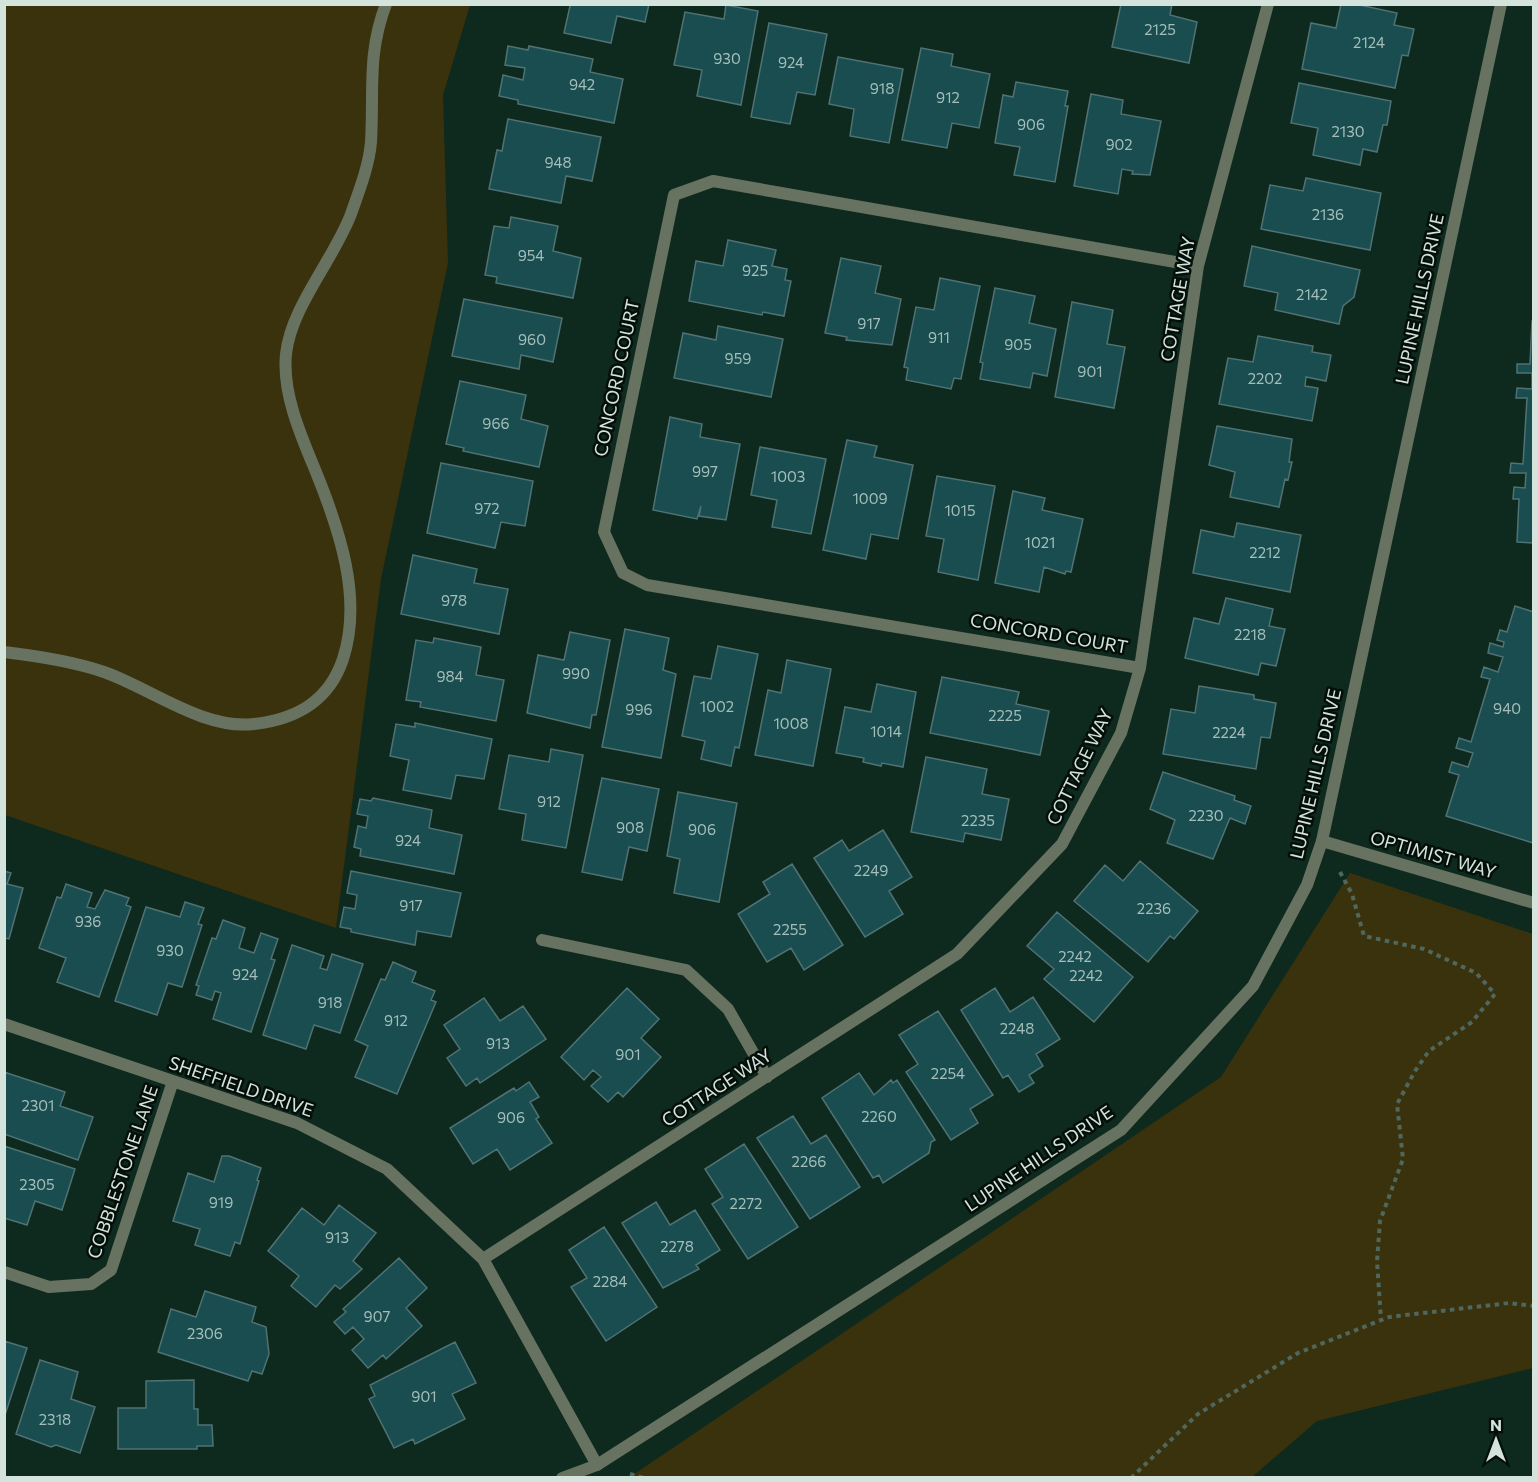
<svg xmlns="http://www.w3.org/2000/svg" width="1538" height="1482" font-family="Commissioner,sans-serif">
<rect width="100%" height="100%" fill="#0e291e"/>
<path fill="#3a320c" d="M4 5H470L443 95 448 263 381 579 336 928 5 815Z
M1350 873 1533 934V1368L1317 1421 1252 1477H630L1221 1077Z"/>
<path fill="#194d50" stroke="#507273" stroke-width="1.5" d="M567 4H649L645 22 617 16 611 43 564 33 570 6Z
M1121 4H1172L1170 15 1197 22 1189 63 1112 47Z
M1341 4H1355L1397 13 1394 25 1414 29 1408 56 1402 55 1395 88 1302 69 1311 23 1336 28Z
M726 5 758 11 741 105 697 96 702 70 674 65 685 12 724 19Z
M769 23 827 34 815 95 797 92 790 124 751 117Z
M508 46 528 50 529 46 593 59 590 72 623 79 614 123 518 104V100L499 96 503 75 523 80 525 68 505 65Z
M921 48 953 54 951 66 990 74 979 128 952 123 947 148 902 140Z
M838 57 903 69 889 143 850 136 854 109 829 104Z
M1016 82 1068 91 1065 106H1068L1055 182 1014 175 1020 147 995 143 1003 95 1013 97Z
M1299 83 1391 101 1387 125H1383L1377 152 1363 149 1360 165 1313 155 1318 128 1291 123Z
M1091 94 1123 100 1121 114 1161 121 1150 175 1132 174 1133 171 1122 169 1118 194 1074 186Z
M508 119 601 137 592 181 566 176 561 203 489 189 497 150 502 151Z
M1306 178 1381 193 1370 250 1261 229 1270 185 1303 191Z
M511 217 558 226 553 251 581 258 573 298 496 283 497 277 485 275 494 226 509 228Z
M728 240 776 250 772 266 787 269 785 280 791 281 784 316 763 312 762 315 689 301 696 261 723 266Z
M1252 246 1360 270 1354 297 1343 306 1339 324 1275 310 1278 293 1244 286Z
M841 258 881 266 875 293 901 299 892 345 846 340 847 337 825 333Z
M940 278 980 286 961 379 954 378 951 389 906 380 908 368 904 367 916 307 934 310Z
M995 288 1035 296 1029 323 1056 329 1047 376 1033 373 1030 388 980 379 983 363 980 362Z
M464 299 562 318 553 362 521 355 519 369 452 356Z
M1072 302 1113 310 1107 344 1125 347 1114 408 1055 397Z
M1532 321H1534V543L1517 542 1519 499H1513L1514 487 1525 488 1526 473H1510L1511 463 1523 464 1527 398H1516L1517 388 1532 389V373H1517V364H1530Z
M718 326 783 339 771 397 674 378 683 333 716 340Z
M1258 336 1313 346 1312 352 1331 355 1326 381 1306 377 1305 386 1318 388 1312 421 1219 404 1228 358 1253 362Z
M460 381 526 395 521 419 548 426 539 467 463 451 464 448 446 444Z
M670 417 702 424 700 437 740 444 726 520 699 516 701 506 697 519 653 510Z
M1217 426 1292 439 1289 462H1292L1288 480 1285 479 1279 507 1230 497 1235 472 1209 465Z
M847 440 877 446 874 457 913 465 898 539 871 534 866 559 823 550Z
M760 447 826 459 811 534 772 527 777 500 751 495Z
M441 463 533 481 525 526 501 522 495 548 427 533Z
M937 476 995 486 978 580 938 572 944 539 926 536Z
M1013 491 1045 498 1042 510 1083 519 1071 572 1066 571 1065 574 1044 567 1039 592 995 583Z
M1237 523 1301 535 1290 592 1193 573 1201 530 1234 537Z
M413 555 477 569 474 583 508 589 499 634 401 614Z
M1226 598 1273 609 1269 626 1285 629 1276 666 1261 663 1258 675 1185 658 1194 618 1219 624Z
M1515 606 1534 612 1533 843 1446 816 1459 775 1449 772 1452 762 1468 767 1473 753 1456 748 1459 738 1471 742 1490 679 1481 677 1484 667 1498 672 1503 657 1488 653 1490 643 1503 647 1504 642 1497 640 1500 630 1507 632Z
M625 629 669 638 663 670 676 674 661 758 602 747Z
M570 632 610 640 596 715H592L590 728 527 713 538 655 564 660Z
M434 638 481 647 476 675 504 680 496 721 420 707 421 702 406 700 416 640 433 643Z
M718 646 758 654 739 748 735 747 731 766 701 759 705 741 682 736 694 676 711 679Z
M787 660 831 669 813 766 755 755 768 690 781 693Z
M942 677 1019 692 1016 704 1049 711 1040 755 930 733Z
M877 684 916 692 903 767 882 763 881 766 863 762 864 758 836 753 845 707 871 712Z
M1199 686 1254 695V699L1276 703 1270 738 1261 737 1256 769 1163 754 1171 709 1195 713Z
M415 723 492 739 484 779 456 775 451 799 403 790 409 760 390 756 396 724 415 727Z
M551 749 583 755 566 848 522 840 526 814 499 809 509 755 549 762Z
M926 757 987 769 982 794 1009 799 1001 840 965 833 963 842 911 832Z
M1163 772 1235 796 1234 800 1251 806 1245 824 1230 818 1213 859 1167 843 1175 820 1150 809Z
M602 778 659 789 647 851 629 847 622 880 582 872Z
M678 792 737 803 719 902 674 893 680 859 667 856Z
M373 798 432 810 429 828 462 835 454 874 360 856 361 849 354 847 358 826 366 828 368 816 357 814 360 799 371 801Z
M883 830 912 877 889 891 903 914 865 937 814 858 842 840 849 851Z
M1140 861 1198 911 1174 939 1170 936 1148 962 1074 901 1105 865 1123 881Z
M792 864 843 945 804 970 791 948 767 962 738 914 770 894 763 882Z
M4 871 11 873 7 884 23 888 9 939 4 938Z
M351 871 461 893 451 937 417 931 415 945 351 932V929L340 927 344 907 355 909 357 895 347 893Z
M66 884 92 893 87 907 95 909 105 890 129 898 126 905 131 907 99 997 57 982 66 958 39 948 57 897 61 898Z
M185 902 204 908 198 924 202 925 182 987 168 983 157 1015 115 1001 146 907 180 917Z
M1057 912 1133 977 1094 1022 1044 979 1054 969 1027 946Z
M223 920 245 928 239 948 254 953 261 933 278 939 271 959 275 960 251 1032 213 1019 221 993 215 991 212 1000 196 995 199 986 196 985 212 938 216 939Z
M292 945 324 956 320 968 327 970 332 954 363 964 340 1033 314 1025 306 1049 263 1035Z
M393 962 416 972 412 982 435 991 431 1000 436 1002 397 1094 355 1077 368 1046 355 1040 381 979 385 980Z
M627 988 659 1019 641 1038 661 1057 623 1097 618 1092 608 1102 591 1086 601 1077 593 1070 584 1080 561 1057Z
M995 988 1010 1012 1033 997 1060 1039 1036 1054 1043 1066 1029 1075 1034 1083 1019 1092 1008 1075 1003 1078 961 1010Z
M484 998 500 1021 523 1006 546 1039 480 1083 477 1078 466 1086 447 1058 460 1049 444 1025Z
M938 1011 993 1095 970 1109 978 1123 951 1140 906 1072 918 1064 899 1035Z
M4 1072 65 1092 60 1106 93 1117 78 1160 4 1134Z
M859 1073 874 1095 891 1080 893 1083 897 1080 935 1140 931 1142 929 1153 883 1183 879 1175 873 1178 822 1098Z
M529 1082 539 1097 530 1102 539 1117 536 1119 552 1143 510 1170 497 1149 473 1164 450 1128 514 1088 516 1091Z
M793 1116 811 1144 826 1135 860 1187 810 1219 757 1138Z
M744 1144 798 1227 748 1259 712 1204 723 1197 705 1169Z
M4 1146 75 1169 62 1210 35 1201 27 1225 4 1218Z
M222 1156H229L261 1168 257 1180 259 1181 240 1244 235 1242 230 1256 195 1245 200 1229 173 1221 188 1173 214 1182Z
M656 1202 670 1225 695 1210 720 1250 696 1265 699 1269 663 1288 622 1223Z
M339 1205 376 1233 353 1261 362 1269 340 1289 335 1285 316 1307 291 1286 299 1276 268 1251 302 1208 324 1225Z
M604 1227 657 1307 606 1341 571 1287 587 1278 569 1250Z
M399 1258 427 1288 406 1308 422 1326 386 1359 383 1355 368 1368 352 1350 364 1339 353 1327 345 1334 334 1322 346 1312 343 1309Z
M205 1291 256 1307 252 1322 266 1327 269 1354 262 1374 252 1371 248 1381 158 1352 171 1309 196 1317Z
M4 1341 27 1348 4 1418Z
M455 1342 476 1383 452 1394 465 1419 415 1444 413 1439 394 1448 369 1399 375 1396 370 1385Z
M40 1360 78 1372 71 1399 95 1407 80 1453 56 1445 51 1447 16 1434Z
M194 1380V1409H198V1425H212L213 1446H197V1449H118V1408H146V1381Z"/>
<g fill="none" stroke-linecap="round" stroke-linejoin="round">
<path stroke="#50675d" stroke-width="4" stroke-dasharray="4.5 4.5" stroke-linecap="butt" d="M1340 872 1352 894 1364 936 1424 949 1476 973 1495 994 1472 1022 1429 1051 1415 1071 1397 1104 1403 1159 1380 1221 1377 1261 1381 1320
M630 1474 644 1478
M1131 1478 1198 1414 1298 1353 1389 1317 1509 1303 1534 1306"/>
<path stroke="#687260" stroke-width="12" d="M4 652C38 656 72 661 104 672 150 688 203 730 254 724 297 719 329 701 343 659 363 598 339 529 316 472 301 436 282 393 286 354 291 307 334 259 351 214 359 191 369 166 371 142 374 91 367 54 386 4"/>
<path stroke="#687260" stroke-width="12" d="M1140 668 647 585 623 573 604 532 674 195 713 181 1198 266
M1322 841 1534 903
M542 940 686 970 728 1009 767 1077
M4 1024 297 1123 387 1169 483 1259 597 1465
M483 1259 957 954 1062 844 1121 733 1140 668 1198 266 1268 4
M4 1272 49 1287 91 1284 111 1270 173 1081"/>
<path stroke="#687260" stroke-width="12" d="M562 1478 597 1465 1121 1130 1253 986 1307 885 1322 841 1501 4"/>
</g>
<g text-anchor="middle" stroke-width="5" stroke-linejoin="round" paint-order="stroke">
<g font-size="15" fill="#a5beb9">
<text x="1160" y="35">2125</text>
<text x="1369" y="48">2124</text>
<text x="727" y="64">930</text>
<text x="791" y="68">924</text>
<text x="582" y="90">942</text>
<text x="882" y="94">918</text>
<text x="948" y="103">912</text>
<text x="1031" y="130">906</text>
<text x="1348" y="137">2130</text>
<text x="1119" y="150">902</text>
<text x="558" y="168">948</text>
<text x="1328" y="220">2136</text>
<text x="531" y="261">954</text>
<text x="755" y="276">925</text>
<text x="1312" y="300">2142</text>
<text x="869" y="329">917</text>
<text x="939" y="343">911</text>
<text x="532" y="345">960</text>
<text x="1018" y="350">905</text>
<text x="738" y="364">959</text>
<text x="1090" y="377">901</text>
<text x="1265" y="384">2202</text>
<text x="496" y="429">966</text>
<text x="705" y="477">997</text>
<text x="788" y="482">1003</text>
<text x="870" y="504">1009</text>
<text x="487" y="514">972</text>
<text x="960" y="516">1015</text>
<text x="1040" y="548">1021</text>
<text x="1265" y="558">2212</text>
<text x="454" y="606">978</text>
<text x="1250" y="640">2218</text>
<text x="576" y="679">990</text>
<text x="450" y="682">984</text>
<text x="717" y="712">1002</text>
<text x="1507" y="714">940</text>
<text x="639" y="715">996</text>
<text x="1005" y="721">2225</text>
<text x="791" y="729">1008</text>
<text x="886" y="737">1014</text>
<text x="1229" y="738">2224</text>
<text x="549" y="807">912</text>
<text x="1206" y="821">2230</text>
<text x="978" y="826">2235</text>
<text x="630" y="833">908</text>
<text x="702" y="835">906</text>
<text x="408" y="846">924</text>
<text x="871" y="876">2249</text>
<text x="411" y="911">917</text>
<text x="1154" y="914">2236</text>
<text x="88" y="927">936</text>
<text x="790" y="935">2255</text>
<text x="170" y="956">930</text>
<text x="1075" y="962">2242</text>
<text x="245" y="980">924</text>
<text x="1086" y="981">2242</text>
<text x="330" y="1008">918</text>
<text x="396" y="1026">912</text>
<text x="1017" y="1034">2248</text>
<text x="498" y="1049">913</text>
<text x="628" y="1060">901</text>
<text x="948" y="1079">2254</text>
<text x="38" y="1111">2301</text>
<text x="879" y="1122">2260</text>
<text x="511" y="1123">906</text>
<text x="809" y="1167">2266</text>
<text x="37" y="1190">2305</text>
<text x="221" y="1208">919</text>
<text x="746" y="1209">2272</text>
<text x="337" y="1243">913</text>
<text x="677" y="1252">2278</text>
<text x="610" y="1287">2284</text>
<text x="377" y="1322">907</text>
<text x="205" y="1339">2306</text>
<text x="424" y="1402">901</text>
<text x="55" y="1425">2318</text>
</g>
<g font-size="18" fill="#d4e3dc" stroke="#050f0a">
<text transform="translate(1178 299) rotate(-80)" y="6">COTTAGE WAY</text>
<text transform="translate(1420 299) rotate(-78)" y="6">LUPINE HILLS DRIVE</text>
<text transform="translate(617 378) rotate(-78)" y="6">CONCORD COURT</text>
<text transform="translate(1049 634) rotate(10)" y="6">CONCORD COURT</text>
<text transform="translate(1080 767) rotate(-64)" y="6">COTTAGE WAY</text>
<text transform="translate(1316 774) rotate(-77)" y="6">LUPINE HILLS DRIVE</text>
<text transform="translate(1433 855) rotate(16)" y="6">OPTIMIST WAY</text>
<text transform="translate(241 1087) rotate(19)" y="6">SHEFFIELD DRIVE</text>
<text transform="translate(717 1088) rotate(-33)" y="6">COTTAGE WAY</text>
<text transform="translate(1039 1159) rotate(-34)" y="6">LUPINE HILLS DRIVE</text>
<text transform="translate(123 1172) rotate(-71)" y="6">COBBLESTONE LANE</text>
</g>
</g>
<rect width="1538" height="1482" fill="none" stroke="#d4e3dc" stroke-width="12"/>
<g transform="translate(1496 1440)" stroke="#050f0a" stroke-width="4.5" paint-order="stroke">
<path d="M0-4.5L10 22L0 15L-10 22Z" fill="#d4e3dc"/>
<text y="-9" font-size="16" font-weight="bold" text-anchor="middle" fill="#d4e3dc">N</text>
</g>
</svg>
